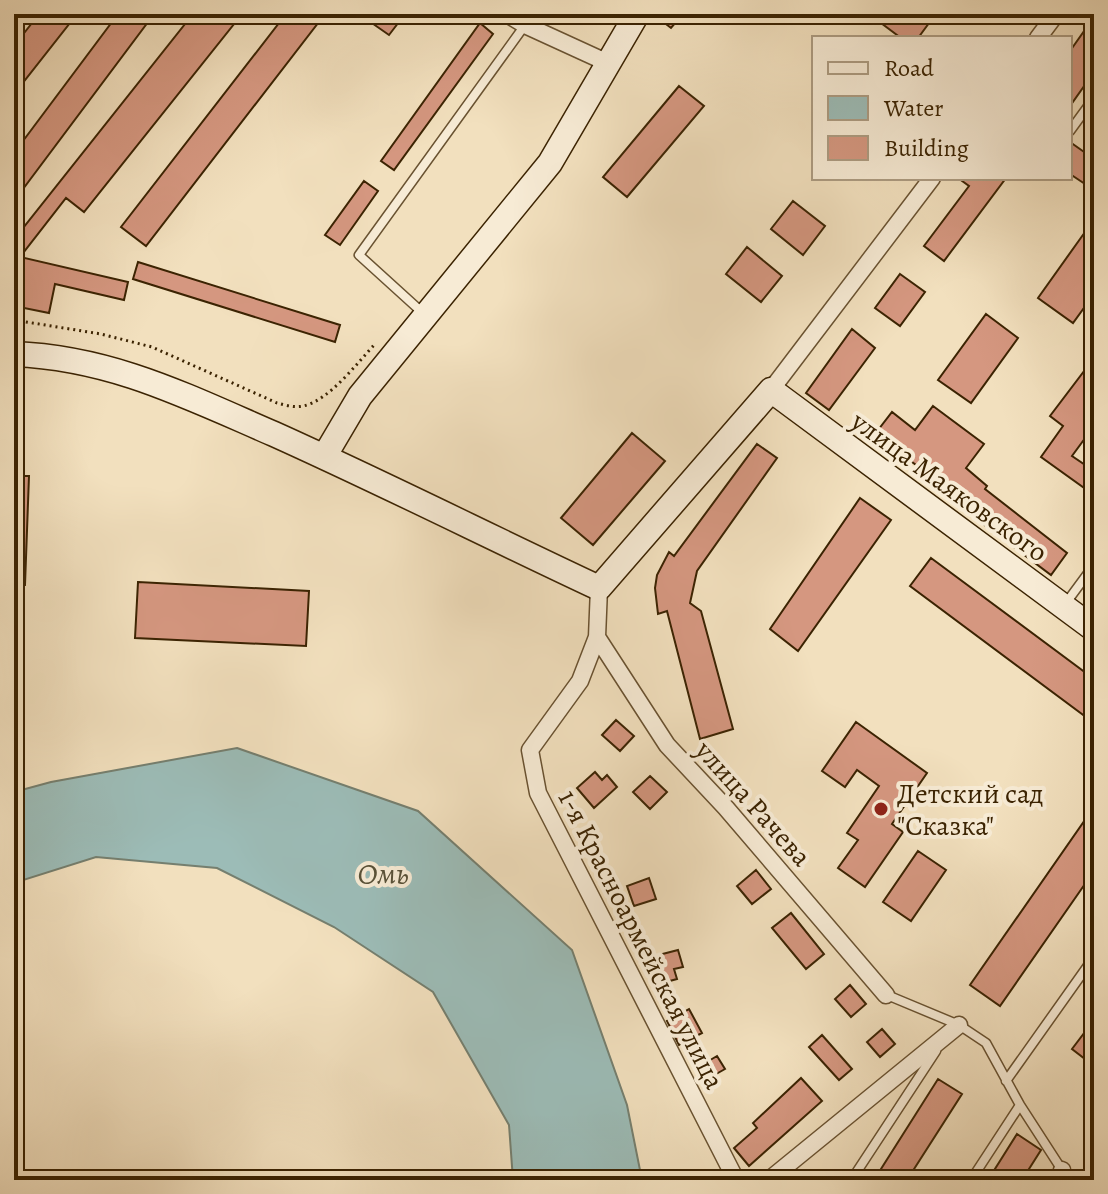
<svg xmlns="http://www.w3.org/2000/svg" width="1108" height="1194" font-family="Alegreya,serif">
<rect width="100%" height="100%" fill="#f2e0be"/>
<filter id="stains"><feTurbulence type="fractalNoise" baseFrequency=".0025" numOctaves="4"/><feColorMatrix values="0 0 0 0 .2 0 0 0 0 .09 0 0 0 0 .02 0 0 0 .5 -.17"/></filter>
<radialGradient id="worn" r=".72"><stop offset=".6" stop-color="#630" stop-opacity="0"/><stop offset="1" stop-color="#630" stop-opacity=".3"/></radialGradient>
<path fill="#9cbcb7" stroke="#757f6f" stroke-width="2" d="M237 748 418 811 572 950 627 1105 642 1180H513L509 1125 433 992 334 927 217 868 96 857 14 883V792L51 782Z"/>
<path fill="#d59780" stroke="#3b2302" stroke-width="2" d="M39 14H77L14 94V46Z
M118 14H154L14 201V153Z
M193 14H242L84 212 66 198 20 257 128 282 124 300 55 284 49 313 14 306V256L18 239 16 237Z
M286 14H325L146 246 121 227Z
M359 14H405L389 35Z
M653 14H683L671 28Z
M869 14H926L932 19 918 38H901Z
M1094 17V72L1070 106V51Z
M480 23 493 34 394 170 381 161Z
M679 86 704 106 627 197 603 177Z
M1070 142 1094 159V190L1070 174Z
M958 178H1006L944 261 924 246 969 186Z
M364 181 378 191 340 245 325 235Z
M793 201 825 226 803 255 771 229Z
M1085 232 1094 238V294L1073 323 1038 298Z
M747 247 782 276 761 302 726 274Z
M138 262 340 325 335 342 133 279Z
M900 274 925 292 900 326 875 308Z
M986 314 1018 338 971 403 938 380Z
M852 329 875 348 829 410 806 393Z
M1094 358V426L1072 456 1094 471V495L1041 457 1063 426 1050 416Z
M933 406 984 444 966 468 987 486 985 489 1067 553 1051 575 966 511 954 500 957 496 875 434 892 412 915 430Z
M632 433 665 461 593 545 561 518Z
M757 444 777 458 697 571 690 603 701 611 733 729 700 739 667 611 658 614 655 588 657 575 669 552 674 556Z
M14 476H29L25 585 14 584Z
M860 498 891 520 798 651 770 629Z
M931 558 1094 679V723L910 586Z
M138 582 309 591 306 646 135 638Z
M616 720 634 736 620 751 602 735Z
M856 722 927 773 892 824 903 832 865 887 838 868 858 840 847 833 879 786 857 770 845 787 822 771Z
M595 772 602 780 607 775 617 787 594 808 577 788Z
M650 776 667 792 650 809 633 792Z
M1094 807V871L1000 1006 970 985Z
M918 851 946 870 911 921 883 902Z
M756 870 771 889 752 904 737 886Z
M649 878 656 899 634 906 627 886Z
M791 913 824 954 806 969 772 928Z
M678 950 683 967 674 969 677 979 655 985 647 958Z
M850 985 866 1004 851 1017 835 999Z
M689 1009 702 1033 679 1045 667 1021Z
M1094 1020V1066L1072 1049Z
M882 1029 895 1044 880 1057 867 1042Z
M822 1035 852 1069 839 1080 809 1047Z
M717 1056 725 1069 702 1082 695 1069Z
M801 1078 822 1101 749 1166 734 1148 757 1128 753 1123Z
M938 1079 962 1094 907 1180H874Z
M1017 1134 1041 1150 1022 1180H988Z"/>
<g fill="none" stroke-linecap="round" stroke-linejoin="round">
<defs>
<path id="lane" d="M1070 131 1094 98
M424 314 359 255 525 25
M1066 603 1094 565
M887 995 959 1025 986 1043 1020 1105 1062 1170
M1006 1081 1094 957
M854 1176 936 1051
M971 1180 1020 1105"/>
<path id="street" d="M507 14 525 25 608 63
M1038 38 1056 14
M771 390 932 178
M599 588 597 637 580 681 530 750 538 793 736 1180
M597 637 667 745 726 808 886 995
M769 1180 959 1025
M1060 1180 1062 1170"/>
<path id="secondary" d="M14 354C112 358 186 396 274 434 383 483 490 537 599 588L771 390 1094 629
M324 457 360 396 550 163 637 14"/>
</defs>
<use href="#lane" stroke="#695231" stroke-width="11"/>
<use href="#street" stroke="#695231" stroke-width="19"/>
<use href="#secondary" stroke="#3b2302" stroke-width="27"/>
<path stroke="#3b2302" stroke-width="3" stroke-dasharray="2 4" stroke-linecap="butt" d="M14 320 101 334 152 347 277 403C285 405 294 408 303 406 329 401 357 363 375 344"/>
<use href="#lane" stroke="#f7ebd5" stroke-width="8"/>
<use href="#street" stroke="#f7ebd5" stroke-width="16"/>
<use href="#secondary" stroke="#f7ebd5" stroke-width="24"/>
</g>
<circle fill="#8f2418" stroke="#f7ebd5" stroke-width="3" cx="881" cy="809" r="8"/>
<g text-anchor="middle" stroke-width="8" stroke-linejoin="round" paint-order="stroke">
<g font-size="28" fill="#3b2302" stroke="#f7ebd5">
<text transform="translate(950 486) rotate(36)" y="10">улица Маяковского</text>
<text transform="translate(754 803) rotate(48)" y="10">улица Рачева</text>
<text transform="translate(642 939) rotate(63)" y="10">1-я Красноармейская улица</text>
</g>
<g font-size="28" fill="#3b2302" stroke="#f7ebd5" text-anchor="start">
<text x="897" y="803">Детский сад<tspan x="897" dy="32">"Сказка"</tspan></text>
</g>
<g font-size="30" font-style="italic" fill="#585138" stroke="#f7ebd5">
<text x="383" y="884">Омь</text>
</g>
</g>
<rect width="1108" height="1194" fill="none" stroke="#f2e0be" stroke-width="48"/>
<rect x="16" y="16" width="1076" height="1162" fill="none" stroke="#3b2302" stroke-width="4"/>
<rect x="24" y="24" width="1060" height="1146" fill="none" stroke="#3b2302" stroke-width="2"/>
<rect x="812" y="36" width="260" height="144" fill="#f7ebd5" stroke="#ac9b81" stroke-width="2"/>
<rect x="828" y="62" width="40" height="12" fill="#f7ebd5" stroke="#ac9b81" stroke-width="2"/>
<text x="884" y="76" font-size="24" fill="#3b2302">Road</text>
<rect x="828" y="96" width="40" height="24" fill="#9cbcb7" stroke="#ac9b81" stroke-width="2"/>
<text x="884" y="116" font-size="24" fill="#3b2302">Water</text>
<rect x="828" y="136" width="40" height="24" fill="#d59780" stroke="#ac9b81" stroke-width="2"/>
<text x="884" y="156" font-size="24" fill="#3b2302">Building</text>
<rect width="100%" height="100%" filter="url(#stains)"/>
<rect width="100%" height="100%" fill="url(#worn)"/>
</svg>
